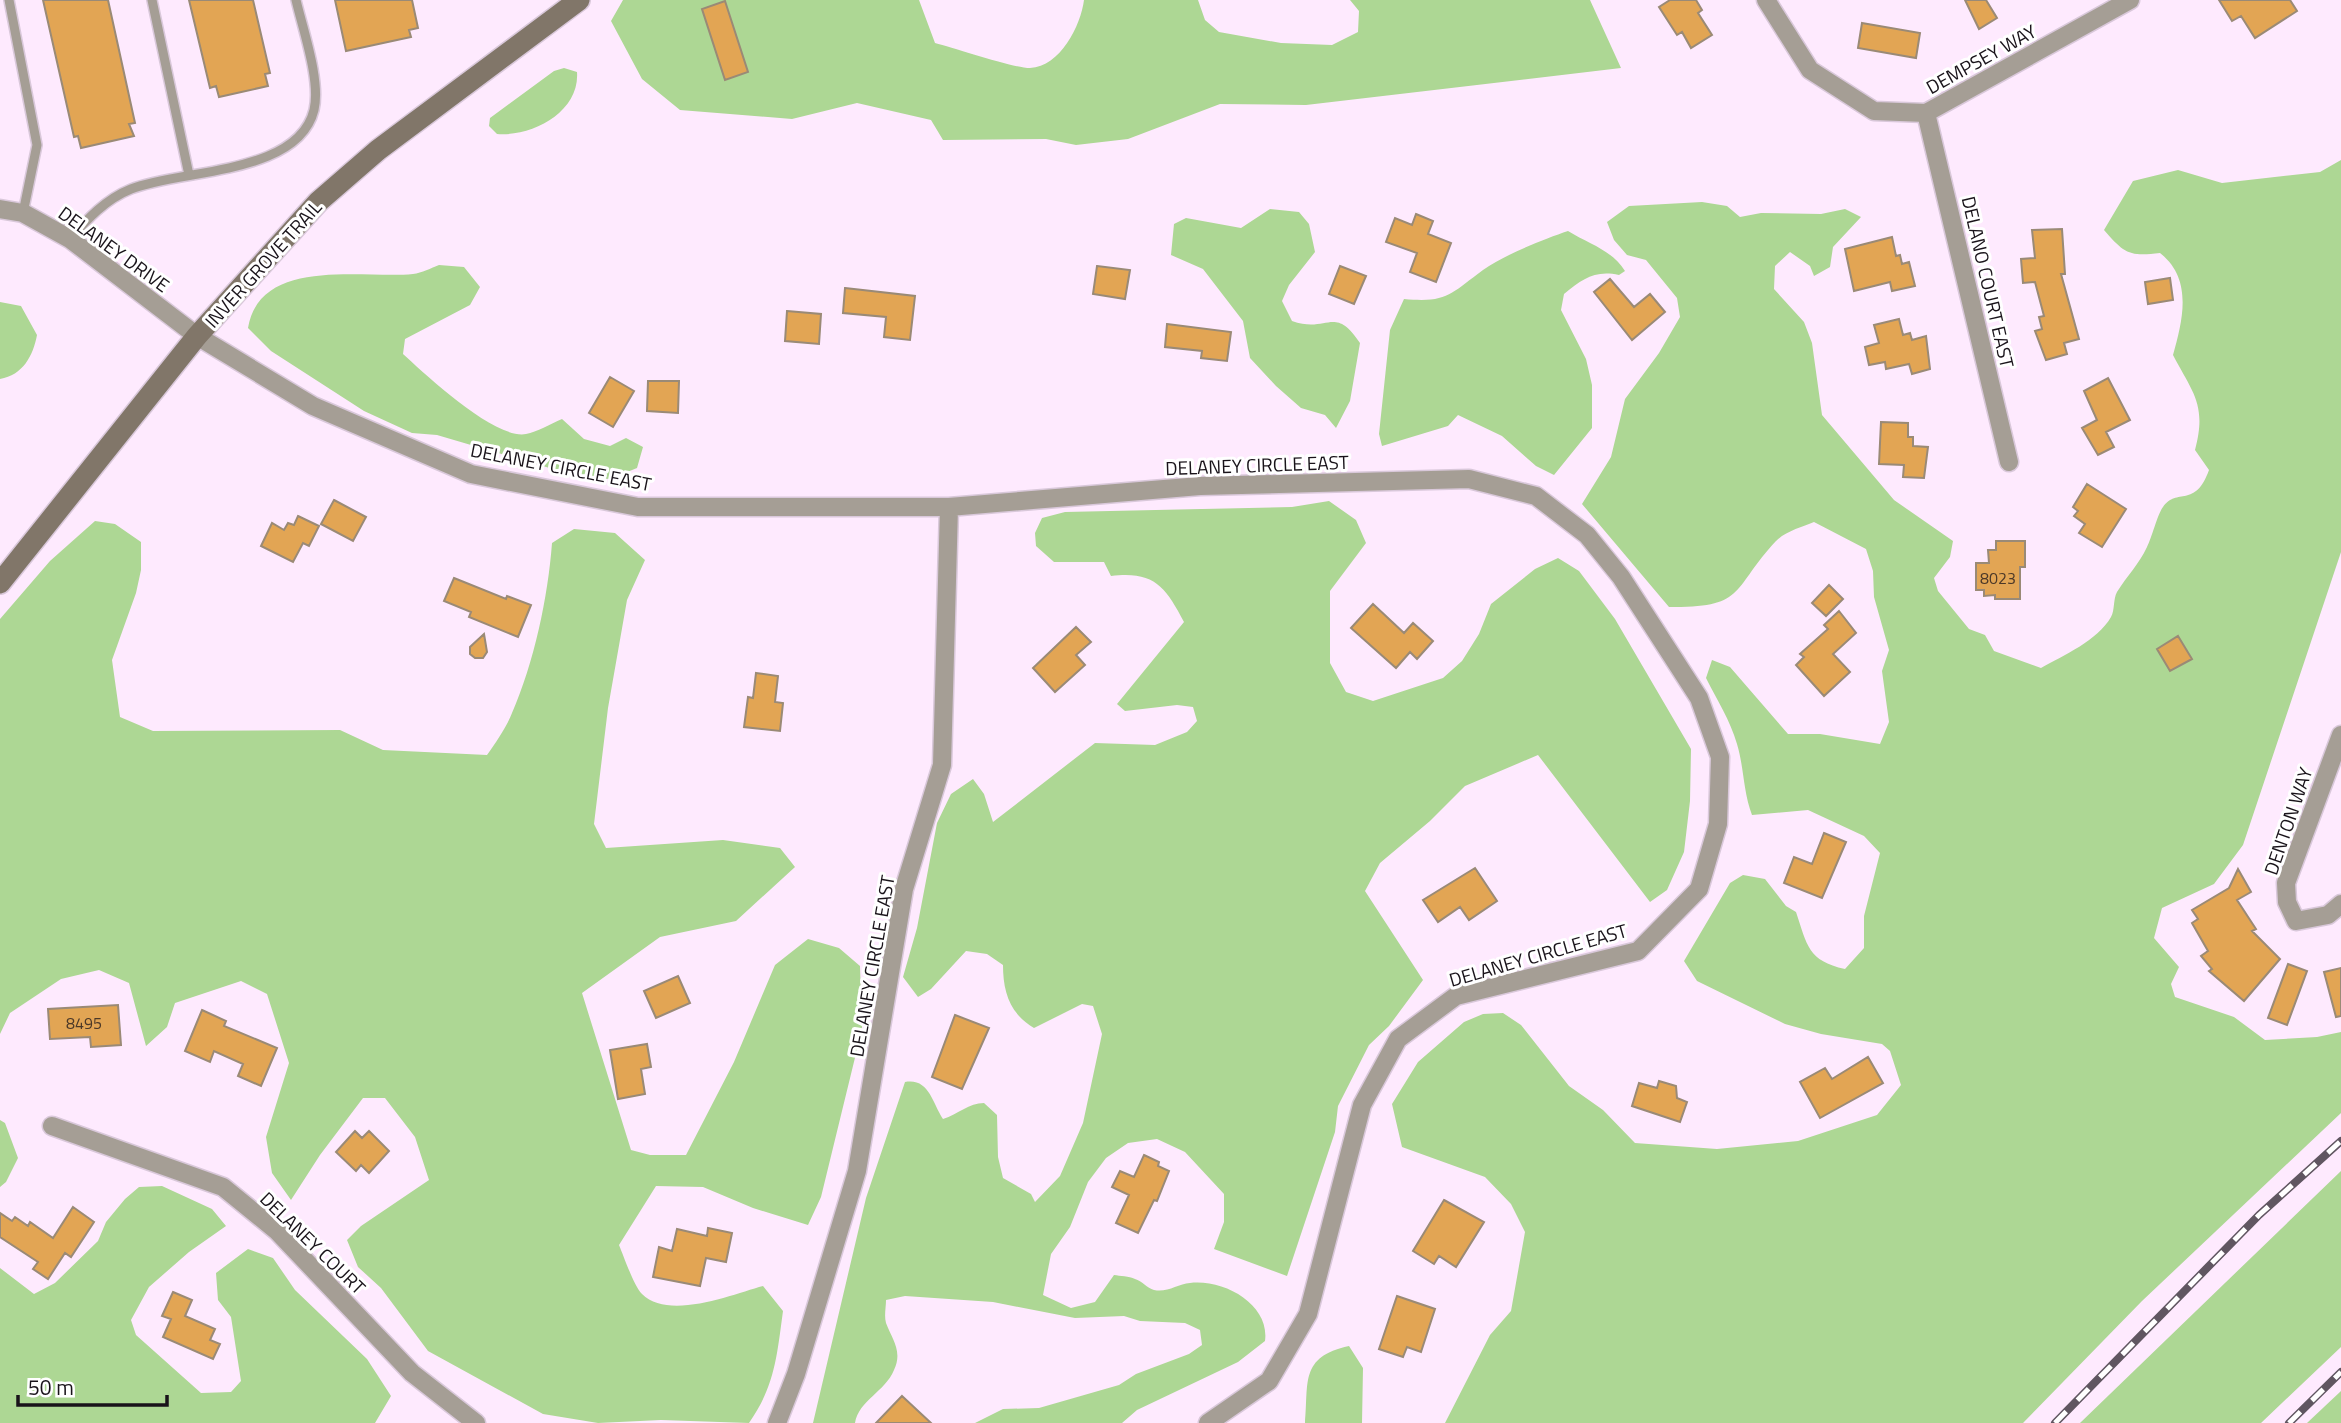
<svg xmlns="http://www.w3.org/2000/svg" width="2341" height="1423" font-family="'Titillium Web',sans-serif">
<rect width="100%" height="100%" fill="#feeafe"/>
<path fill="#add794" d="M623 0H919L935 43C955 48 1013 68 1030 68 1060 67 1081 25 1084 0H1198L1205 20 1219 32 1281 43 1332 45 1358 32 1359 11 1350 0H1590L1621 68 1306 105 1220 104 1128 139 1076 145 1046 139 943 140 931 120 857 103 792 119 680 110 642 79 611 21Z
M564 68 577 72C580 112 532 137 497 134L489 126 490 118 554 71Z
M2341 160V552L2243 845 2214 884 2162 908 2154 938 2179 967 2171 984 2175 997 2234 1017 2265 1040 2317 1037 2341 1032V1113L2142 1301 2023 1423H1445L1490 1335 1511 1311 1525 1232 1511 1204 1485 1177 1402 1147 1392 1104 1418 1062 1464 1022 1483 1014 1503 1013 1521 1025 1569 1086 1603 1110 1635 1143 1717 1149 1798 1141 1877 1115 1901 1085 1890 1051 1882 1044 1821 1034 1785 1024 1697 981 1684 961 1730 883 1743 875 1765 879 1786 906 1796 912C1807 945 1808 961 1845 969L1864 948V916L1880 853 1864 836 1808 810 1752 815C1743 791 1744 767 1737 744 1730 720 1717 700 1706 678L1712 660 1730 667 1788 734H1820L1880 744 1889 722 1882 671 1889 650 1874 597 1873 571 1866 549 1814 522C1802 527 1786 531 1776 541 1731 589 1747 608 1669 607L1582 504 1611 457 1625 399 1659 353 1680 317 1677 298 1646 260 1627 255 1614 240 1607 222 1629 206 1702 202 1727 206 1740 217 1761 213 1821 214 1845 209 1861 217 1833 247 1830 267 1814 276 1810 266 1790 252 1775 266 1774 289 1804 322 1812 343 1822 415 1894 500 1953 541 1950 557 1934 578 1938 591 1969 629 1985 635 1994 651 2041 668C2064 655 2097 641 2111 617 2115 610 2113 599 2117 592 2127 576 2139 564 2147 547 2152 537 2158 513 2163 507 2177 487 2195 509 2209 470L2195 450C2207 405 2193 393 2173 355 2183 319 2193 279 2160 253 2129 257 2124 253 2104 230L2133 181 2178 170 2222 183 2320 172Z
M1270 209 1299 212 1309 224 1315 252 1289 285 1282 301 1292 321C1328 334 1334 304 1360 343L1350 401 1336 428 1325 415 1301 408 1276 386 1250 358 1243 321 1203 269 1171 255 1174 224 1186 218 1241 228Z
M1568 231C1589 244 1612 250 1625 271L1619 275C1594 270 1583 279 1564 294L1561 310 1586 359 1592 385V428L1554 475 1536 466 1502 436 1458 415 1448 426 1382 446 1379 434 1390 330 1404 299C1448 303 1450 294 1483 270 1504 255 1544 239 1568 231Z
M439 265 464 267 480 287 470 305 405 339 403 354C425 374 495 440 526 434 537 432 550 424 562 419L584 439 610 446 626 438 643 447 637 468 610 479 580 477 437 435 412 433 364 411 271 351 248 328C260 256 363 279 413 274 422 273 431 268 439 265Z
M0 302 21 306 37 335C33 356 23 375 0 379Z
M1329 501 1356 520 1366 543 1330 591V663L1346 692 1373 701 1443 678 1462 661 1479 634 1491 604 1535 569 1558 558 1579 571 1615 619 1691 749 1690 801 1684 852 1667 890 1650 902 1538 755 1465 786 1430 821 1380 863 1365 891 1423 980 1389 1026 1369 1045 1338 1106 1335 1132 1287 1276 1214 1249 1224 1222V1194L1185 1152 1157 1139 1128 1143 1106 1158 1088 1182 1070 1227 1051 1254 1043 1295 1071 1308 1095 1302 1114 1275C1120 1276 1129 1276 1135 1279 1142 1281 1147 1288 1154 1290 1167 1293 1178 1284 1190 1283 1225 1279 1270 1305 1265 1341L1238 1362 1137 1410 1122 1423H975L1003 1409 1039 1408 1119 1385 1136 1374 1189 1354 1202 1345 1200 1330 1185 1323 1140 1321 1124 1316 1075 1318 993 1302 905 1296 886 1300C886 1307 884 1316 886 1323 892 1339 903 1351 894 1370 885 1392 859 1400 855 1423H813L866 1198 905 1082C929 1078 932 1102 943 1119 958 1114 969 1103 984 1103L997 1115 998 1157 1003 1178 1031 1194 1035 1202 1060 1176 1083 1123 1102 1034 1093 1006 1082 1004 1034 1028C1010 1014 1003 992 1003 965L987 954 966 951 931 989 918 997 903 977 917 928 937 823 951 794 973 779 984 794 993 822 1095 743 1155 745 1187 732 1197 721 1193 707 1177 705 1125 711 1117 704 1184 622C1165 586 1154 571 1111 576L1104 562H1054L1036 546 1035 533 1042 518 1065 512 1292 507Z
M95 521 115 524 141 542V570L136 593 112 660 120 717 153 731 340 730 383 750 487 755C496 742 506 728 512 713 534 663 548 597 552 543L574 529 615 533 645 560 627 600 608 708 594 824 606 848 723 840 780 848 795 867 736 921 660 937 582 993 631 1150 650 1155H686L734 1062 775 965 808 939 839 948 860 966 862 1029 821 1197 808 1225 753 1208 703 1187 656 1186 619 1245C624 1257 634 1286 642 1294 669 1321 733 1294 763 1286L783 1311C777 1355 775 1386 749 1423L661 1420 598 1423 543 1414 428 1351 381 1288 358 1267 347 1240 361 1226 429 1180 415 1137 385 1098H363L320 1155 291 1200 272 1173 266 1137 289 1063 267 994 241 981 175 1003 167 1027 146 1046 129 983 99 970 61 979 10 1013 0 1034V619L50 561Z
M0 1120 5 1123 18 1158 6 1182 0 1187Z
M2341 1171V1347L2261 1423H2080Z
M162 1186 212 1209 226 1226 189 1252 149 1287 131 1320 136 1335 201 1393 231 1392 241 1381 231 1317 218 1300 216 1273 248 1249 273 1258 295 1290 367 1359 391 1396 375 1423H0V1268L34 1294 55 1283 98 1241 106 1222 125 1199 139 1187Z
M1349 1346 1363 1368 1362 1423H1305C1309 1383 1299 1357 1349 1346Z
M2341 1391V1423H2307Z"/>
<path fill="#e2a554" stroke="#9a8a76" stroke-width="2" d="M43 0H108L135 123 129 124 134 136 81 148 78 136 74 137Z
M189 0H253L270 73 265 74 268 86 219 97 216 86 210 88Z
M335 0H412L418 28 409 30 411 37 346 51Z
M1670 0H1696L1702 10 1698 13 1712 35 1691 48 1682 32 1677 35 1659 7Z
M1965 0H1986L1997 18 1979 29Z
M2219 0H2290L2297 11 2255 38 2241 16 2232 21Z
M725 1 748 72 725 80 702 9Z
M1862 23 1920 33 1916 58 1858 48Z
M1416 214 1433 221 1428 234 1451 243 1436 282 1410 272 1417 253 1386 242 1395 218 1412 225Z
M2062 229 2065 274H2061L2079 339 2064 343 2067 354 2046 360 2035 331 2042 329 2039 317 2044 316 2035 282 2023 283 2021 259 2035 258 2032 230Z
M1892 237 1896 256 1900 255 1902 264 1909 262 1915 286 1892 291 1890 282 1854 291 1845 249Z
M1097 266 1130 270 1125 299 1093 294Z
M1340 266 1366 276 1354 304 1329 294Z
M2170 278 2173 300 2148 304 2145 282Z
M1610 279 1634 307 1650 294 1665 312 1632 340 1594 292Z
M845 288 915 296 910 340 884 337 886 317 843 313Z
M787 311 821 314 819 344 785 341Z
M1899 319 1903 335 1910 333 1912 340 1926 336 1930 369 1912 374 1909 364 1886 369 1885 362 1869 365 1865 347 1879 343 1874 325Z
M1167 324 1231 332 1227 361 1201 358 1202 351 1165 347Z
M610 377 634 391 613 427 589 413Z
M2108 378 2130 420 2106 432 2114 447 2098 455 2082 428 2097 420 2084 391Z
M648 381H679L678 413 647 411Z
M1881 422 1908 423V437H1913V446L1928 447 1924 478 1903 477 1904 465 1879 464Z
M2087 484 2126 509 2102 547 2079 533 2085 524 2074 516 2078 511 2073 507Z
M334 500 366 517 353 541 321 524Z
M298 516 319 526 309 546 303 543 293 562 261 546 272 523 284 530 288 523 294 525Z
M1996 541H2025V567H2020V599H1995V595L1984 596V590H1976V563H1989L1988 550H1996Z
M454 578 506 599 507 596 531 605 518 637 469 617 471 612 444 601Z
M1829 585 1843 599 1826 616 1812 603Z
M1373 604 1404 633 1413 623 1433 641 1417 659 1410 652 1396 668 1351 628Z
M1839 611 1856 633 1833 654 1850 672 1824 696 1796 665 1804 657 1800 654 1828 629 1824 625Z
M1076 627 1091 642 1076 655 1085 665 1055 692 1033 668Z
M484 634 487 652 483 658H475L470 654V647Z
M2178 636 2192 659 2170 671 2157 649Z
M756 673 778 676 775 702 783 703 780 731 744 727 748 697 753 698Z
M1824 833 1846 842 1822 898 1784 883 1794 857 1812 864Z
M1475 868 1497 901 1469 920 1460 907 1438 922 1423 900Z
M2238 869 2251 892 2237 900 2256 929 2252 931 2280 959 2244 1001 2209 971 2212 969 2201 956 2208 951 2192 923 2198 919 2192 910 2229 888Z
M2288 964 2307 971 2287 1025 2268 1018Z
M2341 968V1016L2336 1017 2324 972Z
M678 976 690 1003 656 1018 644 991Z
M118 1005 121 1045 91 1047 90 1037 50 1039 48 1009Z
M202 1010 226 1021 224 1026 277 1048 261 1086 238 1076 243 1064 214 1051 210 1062 185 1051Z
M955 1015 989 1028 962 1089 932 1077Z
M647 1044 651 1067 641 1069 645 1094 618 1099 610 1050Z
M1868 1057 1883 1083 1820 1118 1800 1082 1825 1068 1832 1079Z
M1659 1081 1676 1086 1677 1098 1687 1102 1680 1122 1632 1106 1639 1083 1657 1088Z
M355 1131 362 1138 369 1131 389 1151 369 1173 361 1165 356 1171 336 1152Z
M1144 1155 1159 1162 1158 1166 1169 1171 1157 1201 1154 1200 1138 1233 1116 1223 1129 1195 1112 1187 1120 1171 1134 1177Z
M1444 1200 1484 1222 1456 1267 1439 1256 1434 1264 1413 1251Z
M73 1207 94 1222 71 1257 65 1253 48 1279 33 1269 38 1262 0 1237V1213L12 1221 15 1217 28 1226 30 1222 53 1238Z
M708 1228 732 1233 726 1262 706 1258 700 1286 653 1277 659 1247 672 1251 677 1229 707 1236Z
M173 1292 192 1300 185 1316 215 1329 210 1340 220 1344 213 1359 163 1337 171 1319 162 1316Z
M1397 1296 1435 1309 1421 1352 1407 1347 1403 1357 1379 1349Z
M902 1396 931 1423H876Z"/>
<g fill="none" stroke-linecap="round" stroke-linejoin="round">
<defs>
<path id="lane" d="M9 0 37 145 23 213
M152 0 189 175
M70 239C87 219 106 199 131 189 182 169 298 175 314 110 321 81 303 30 296 0"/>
<path id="street" d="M1766 0 1810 70 1874 111 1926 113
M1926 113 2009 462
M1926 113 2130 0
M0 209 23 213 70 239 197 336 313 406 471 474 638 507H949L1200 486 1469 479 1536 496 1587 535 1621 577 1699 698 1720 757 1718 824 1699 889 1638 951 1456 996 1398 1039 1362 1105 1308 1314 1269 1381 1208 1423
M2341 735 2286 883 2287 902 2296 921 2328 915 2341 904
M52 1126 223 1187 277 1231 412 1373 476 1423
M777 1423 796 1374 857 1171 904 889 942 765 949 507"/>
<path id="secondary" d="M0 583 197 336 318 202 378 150 579 0"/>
</defs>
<use href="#lane" stroke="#d9c8da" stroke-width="12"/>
<use href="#street" stroke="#d9c8da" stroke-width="21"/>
<use href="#secondary" stroke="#d9c8da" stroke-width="24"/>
<use href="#lane" stroke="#a59e95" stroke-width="9"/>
<use href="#street" stroke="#a59e95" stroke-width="18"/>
<use href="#secondary" stroke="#817669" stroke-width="21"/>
<defs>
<path id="rail" d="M2055 1423 2259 1215 2341 1141
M2289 1423 2341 1372"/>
</defs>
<use href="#rail" stroke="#605661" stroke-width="8"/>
<use href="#rail" stroke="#fff" stroke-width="5" stroke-dasharray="16" stroke-linecap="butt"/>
</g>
<g text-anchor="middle" stroke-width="6" stroke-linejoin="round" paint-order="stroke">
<g font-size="16" fill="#4b3828">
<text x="1998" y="584">8023</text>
<text x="84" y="1029">8495</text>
</g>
<g font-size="19" fill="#19131a" stroke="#fff">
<text transform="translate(1981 59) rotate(-29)" y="7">DEMPSEY WAY</text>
<text transform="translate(114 249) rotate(36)" y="7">DELANEY DRIVE</text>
<text transform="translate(263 264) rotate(-48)" y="7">INVER GROVE TRAIL</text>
<text transform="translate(1988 282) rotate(77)" y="7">DELANO COURT EAST</text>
<text transform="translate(1257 465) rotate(-2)" y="7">DELANEY CIRCLE EAST</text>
<text transform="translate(561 467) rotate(11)" y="7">DELANEY CIRCLE EAST</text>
<text transform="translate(2288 821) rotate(-71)" y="7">DENTON WAY</text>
<text transform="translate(1538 955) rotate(-16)" y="7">DELANEY CIRCLE EAST</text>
<text transform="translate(872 966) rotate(-80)" y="7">DELANEY CIRCLE EAST</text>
<text transform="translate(313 1243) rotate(44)" y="7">DELANEY COURT</text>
</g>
</g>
<path d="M18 1395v10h149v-10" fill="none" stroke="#19131a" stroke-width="3.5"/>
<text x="28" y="1395" font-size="21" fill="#19131a" stroke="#ffffff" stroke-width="5" paint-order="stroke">50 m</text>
</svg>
